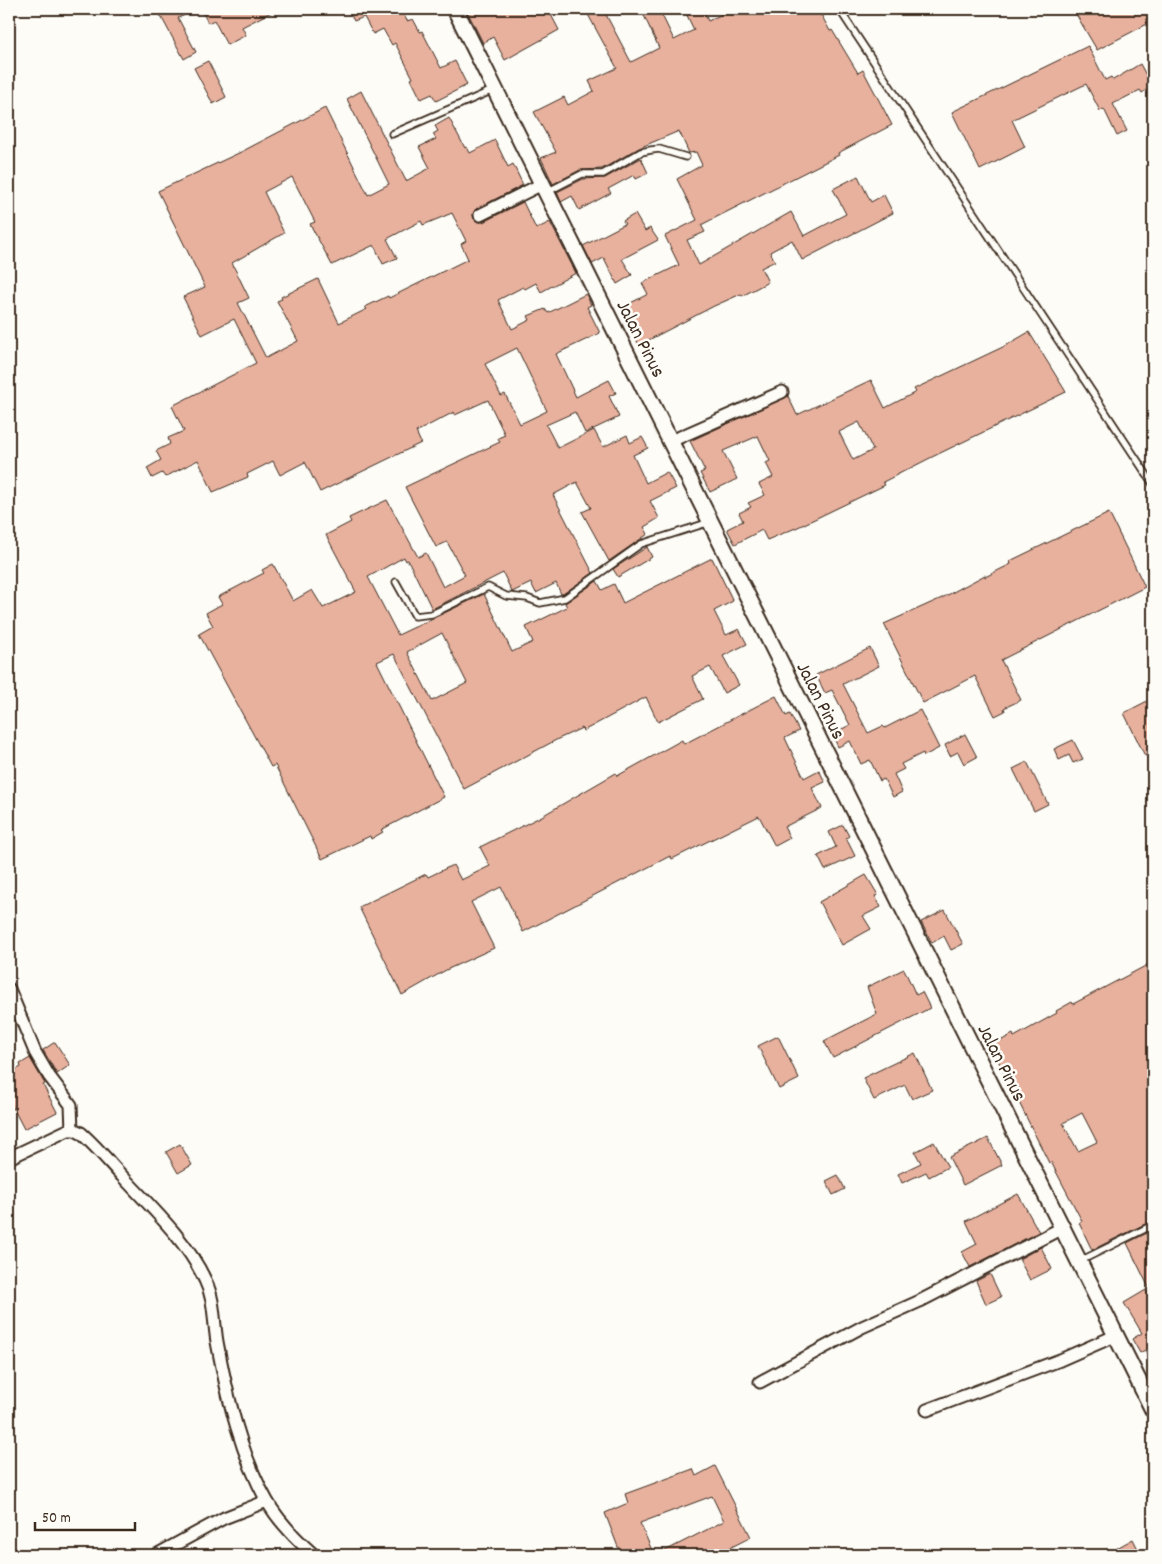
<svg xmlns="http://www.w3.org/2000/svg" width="1162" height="1564" font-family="Dekko,sans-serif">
<rect width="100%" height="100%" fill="#fdfcf7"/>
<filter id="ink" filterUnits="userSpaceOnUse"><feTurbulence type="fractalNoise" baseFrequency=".02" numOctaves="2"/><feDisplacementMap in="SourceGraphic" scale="10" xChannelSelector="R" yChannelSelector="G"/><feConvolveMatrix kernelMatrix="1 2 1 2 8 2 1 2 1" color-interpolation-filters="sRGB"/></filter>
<g filter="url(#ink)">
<path fill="#e8b19e" stroke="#3b2a1e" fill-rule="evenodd" d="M157 9H199L178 18 196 52 184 59Z
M201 9H277L242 27 246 35 227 45 214 20 208 23Z
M348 9H401L407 21 413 19 420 32 422 31 441 68 455 61 467 85 436 101 432 94 421 99 411 79 413 78 395 43 392 45 383 29 373 34 364 17 354 21Z
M466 9H548L559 30 505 60 493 37 483 43Z
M585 9H603L631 62 659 48 641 9H659L674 40 694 30 684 9H703L708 21 732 9H818L830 31 832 30 858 73 863 70 892 125 838 153 839 155 701 225 705 232 687 240 699 265 791 212 804 236 846 214 833 189 858 176 871 202 884 195 893 213 802 260 792 240 770 252 775 261 761 268 768 282 742 296 741 294 714 306 639 345 621 308 648 294 642 283 679 265 665 236 697 220 677 179 702 165 696 152 689 153 679 131 639 148 602 169 580 170 553 184 541 158 556 152 534 112 564 97 568 105 594 91 589 81 617 68Z
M1073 9H1153V21L1097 50Z
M1088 46 1105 80 1111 77 1113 80 1140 64 1152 86 1142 93 1140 90 1113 104 1127 131 1117 136 1104 109 1100 111 1086 84 1012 120 1025 147 980 170 952 112Z
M208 61 226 97 213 104 194 68Z
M361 91 406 181 430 168 419 147 436 139 433 134 438 131 435 126 449 118 465 148 467 147 470 153 495 140 508 167 513 164 523 185 476 209 473 214 474 219 479 222H483L523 202 536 229 550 222 576 273 541 292 536 283 525 289 523 287 498 300 512 329 530 320 528 316 545 309 548 313 586 294 591 305 587 307 600 333 556 354 576 397 609 380 616 393 609 396 619 417 585 433 575 412 546 425 558 448 594 430 603 447 627 435 630 443 642 437 648 448 633 455 646 483 667 472 676 488 650 501 659 518 644 527 648 534 609 561 582 512 591 508 577 482 553 495 593 573 563 594H561L556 583 536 593 531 583 512 592 503 573 432 609 408 560 406 561 404 557 368 577 398 635 484 594 512 652 533 642 526 627 567 607 565 603 597 581 602 590 614 584 623 603 712 558 733 601 714 611 726 635 739 629 747 644 723 656 739 685 724 693 710 667 692 676 703 699 658 722 646 697 583 731 582 728 558 739 464 789 394 654 377 662 444 797 381 830 383 832 371 839 370 836 322 859 275 765 271 767 199 634 213 626 206 613 222 604 218 597 264 573 262 570 273 564 293 601 312 590 323 608 356 592 326 535 351 522 349 518 387 500 418 557 426 553 443 587 465 575 447 542 436 547 405 487 500 442 498 438 505 435 488 400 455 415 454 412 416 432 421 443 320 492 305 462 280 475 273 461 247 474 248 477 213 492 198 460 165 477 162 473 152 478 147 468 161 460 156 451 170 444 168 438 184 431 172 406 256 363 234 319 202 335 183 297 205 287 158 191 243 151 325 108 368 195 389 184 347 99ZM292 177 315 222 310 224 332 265 374 245 383 264 397 258 387 239 421 221 423 225 452 213 466 241 461 244 468 259 389 298 388 296 365 307 367 309 339 323 318 279 281 297 282 299 277 301 298 341 266 358 238 303 249 298 232 263 284 233 264 192ZM517 348 547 411 520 424 505 394 501 396 485 364ZM442 633 467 683 432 701 407 652Z
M641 158 648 173 636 179 634 175 608 189 611 193 579 210 572 196 561 202 557 192 583 179 605 178Z
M635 214 645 231 650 228 658 240 622 259 632 275 617 284 604 258 592 264 583 246 625 224 623 221Z
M1029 332 1066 392 932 457 883 482 885 485 798 527 767 540 762 530 735 544 727 529 743 521 739 513 751 507 748 503 765 495 759 484 773 477 766 463 770 461 758 436 723 451 737 479 710 492 700 473 705 471 690 441 788 396 797 415 871 380 885 408 916 392 914 389 1005 346ZM859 422 873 450 853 460 839 432Z
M1109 513 1145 587 1001 660 1021 700 1004 708 1005 711 995 716 975 676 923 703 884 624 942 598 985 575V577L1011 564 1010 561Z
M647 547 652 557 618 577 613 569Z
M870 648 879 666 843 684 868 733 883 726 885 728 920 710 939 748 924 756 923 753 901 764 904 769 894 774 902 792 893 797 884 779 880 781 870 760 861 764 850 741 838 747 832 734 850 725 832 690 825 693 816 675Z
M776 696 786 716 790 714 799 731 785 738 804 778 819 770 825 782 812 788 822 808 784 827 790 838 775 846 759 816 672 859 670 856 523 932 501 887 471 902 494 948 446 970 402 995 359 907 426 874 428 877 453 865 461 880 490 866 480 847 542 816 616 773 617 776 682 740 684 744Z
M1153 698V752L1145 756 1124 713Z
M965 734 977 757 964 764 958 752 950 756 945 745Z
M1073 740 1083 759 1073 763 1069 755 1059 760 1054 749Z
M1027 762 1048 804 1034 811 1013 769Z
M843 825 849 836 846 838 855 856 825 870 818 856 836 847 829 832Z
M866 875 878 895 875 896 881 907 863 916 871 929 842 945 819 902Z
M945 910 963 944 951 950 944 936 932 943 921 922Z
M1153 962V1220L1092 1250 1079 1223 1082 1221 1051 1162 1049 1163 991 1046 1013 1034 1014 1037 1057 1013 1056 1011 1072 1002 1073 1004ZM1082 1113 1097 1142 1078 1151 1063 1123Z
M904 969 916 995 922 992 930 1008 833 1058 824 1041 877 1014 867 987Z
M778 1036 799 1079 779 1089 758 1046Z
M55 1042 70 1065 57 1074 43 1050Z
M915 1053 932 1090 912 1099 905 1085 874 1100 863 1078Z
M30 1058 45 1084 43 1085 57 1112 24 1129 9 1100V1074L21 1067 20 1064Z
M988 1138 1002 1165 963 1185 949 1157Z
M934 1142 948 1167 929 1177 926 1172 902 1183 898 1174 921 1163 915 1152Z
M180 1144 192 1165 178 1173 166 1152Z
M838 1175 845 1189 833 1195 826 1181Z
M1018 1194 1039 1232 970 1267 962 1252 977 1244 966 1221Z
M1153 1230V1296L1127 1243Z
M1041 1247 1052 1269 1030 1280 1019 1259Z
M990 1274 1001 1297 986 1304 976 1281Z
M1146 1290 1153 1304V1365L1145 1350 1140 1353 1132 1339 1142 1333 1124 1303Z
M715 1466 751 1537 716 1555H657L724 1521 712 1496 640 1523 654 1555H621L605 1513 628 1503 625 1494 693 1469 696 1476Z
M1133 1539 1141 1555H1121L1117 1548Z"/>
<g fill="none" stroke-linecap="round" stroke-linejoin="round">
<defs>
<path id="service" d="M839 9 1153 484
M392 134 493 90
M547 192 582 174H603L641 152 651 150 659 149 686 157
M396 582 415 616 432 614 488 587 506 596 527 598 540 603 565 598 641 544 710 522
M1080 1261 1153 1225"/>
<path id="minor" d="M480 215 542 184
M671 441 782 392
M9 989 35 1052 49 1076 71 1105 72 1130
M9 1158 68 1130H75L81 1133C96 1146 109 1162 123 1177 152 1208 187 1241 205 1280 216 1302 213 1324 218 1347 228 1399 241 1455 267 1501 279 1522 297 1540 314 1555
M760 1382 862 1327 920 1301 1064 1227
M927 1410 1060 1360 1117 1335
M156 1555 224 1518 267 1501"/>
<path id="tertiary" d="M455 9 1153 1410"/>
</defs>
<use href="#service" stroke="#3b2a1e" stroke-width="9"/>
<use href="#minor" stroke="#3b2a1e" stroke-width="15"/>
<use href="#tertiary" stroke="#3b2a1e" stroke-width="19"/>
<use href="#service" stroke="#fdfcf7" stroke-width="5.5"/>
<use href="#minor" stroke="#fdfcf7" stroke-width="11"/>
<use href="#tertiary" stroke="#fdfcf7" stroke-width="15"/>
</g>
</g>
<g text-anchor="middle" stroke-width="5" stroke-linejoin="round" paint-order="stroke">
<g font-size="20" fill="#3b2a1e" stroke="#fdfcf7">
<text transform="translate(642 338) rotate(63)" y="7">Jalan Pinus</text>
<text transform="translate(822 700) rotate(63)" y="7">Jalan Pinus</text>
<text transform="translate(1003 1062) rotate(63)" y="7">Jalan Pinus</text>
</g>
</g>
<rect width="1162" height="1564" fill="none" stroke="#fdfcf7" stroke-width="30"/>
<rect x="15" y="15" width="1132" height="1534" fill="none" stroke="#3b2a1e" stroke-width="2" filter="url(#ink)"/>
<path d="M35 1522v8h100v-8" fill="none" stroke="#3b2a1e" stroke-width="2.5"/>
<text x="42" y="1522" font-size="15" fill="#3b2a1e" stroke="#fdfcf7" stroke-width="4" paint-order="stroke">50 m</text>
</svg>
